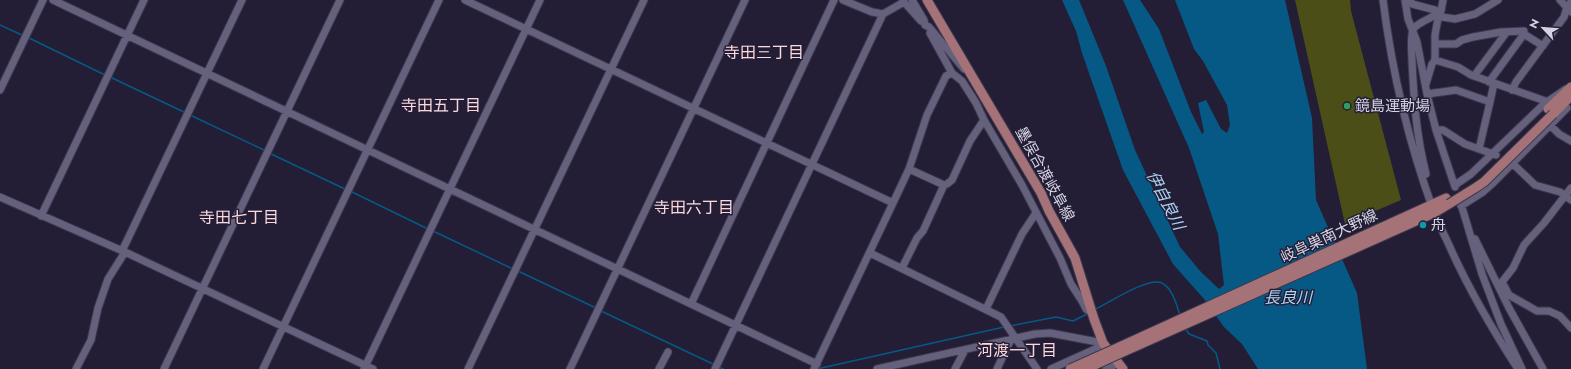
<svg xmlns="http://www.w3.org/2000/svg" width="1571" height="369" font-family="Jost,'Noto Sans JP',sans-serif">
<rect width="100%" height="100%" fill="#231e36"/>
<path fill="#4b4e17" d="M1295 0H1350L1351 11 1401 200 1345 224Z"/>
<path fill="#065985" d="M1062 0H1079L1106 66 1135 150 1180 247 1201 272 1219 289 1224 285 1218 234 1189 148 1123 0H1140L1159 29 1191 112 1202 134 1204 132 1198 103 1206 100 1221 129 1227 133 1230 125 1227 105 1203 61 1194 49 1175 0H1285L1312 118 1316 200 1357 293 1367 369H1258L1242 344 1224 327 1204 299 1173 264 1123 170 1082 53 1076 31Z"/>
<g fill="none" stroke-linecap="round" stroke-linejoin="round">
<path stroke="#065985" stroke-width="1.5" d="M0 25 24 36
M27 37 105 75
M110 77 186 113
M190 115 266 151
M269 153 347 190
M350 191 428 229
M433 231 513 269
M518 271 596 308
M1094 310C1107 304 1149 276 1162 283 1173 289 1176 304 1180 315
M601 311 715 365
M1010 326 1056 317 1073 321 1089 313
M1185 328 1189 334 1207 341 1208 345 1216 353 1220 369
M719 367 723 369
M817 369 1004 327"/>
<defs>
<path id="minor" d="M53 0 817 364
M465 0 893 203 814 369
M843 0 872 12 883 14
M912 0 924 20 925 25 929 27 964 69
M1383 0C1392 72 1409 144 1434 212 1438 223 1444 234 1449 245 1468 288 1492 329 1518 369
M1405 0 1408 19 1417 42 1427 94 1436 130 1455 187
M1410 0 1412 4 1435 10 1442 17 1455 19 1475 14 1498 0
M1560 0 1571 12
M904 2 921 21
M930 33 952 73
M1435 44H1456L1462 40 1473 37 1501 32 1524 31V34L1543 46
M1435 60 1458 67 1471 75 1551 103
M1474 76 1506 33
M1489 82 1524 34
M1426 84 1432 64 1435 60V35L1439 13 1441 11 1443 0
M0 90 43 0
M1512 90 1516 82 1564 17 1567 7 1571 2
M1427 94 1456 90 1490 102 1479 149 1496 155
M1490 102 1494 83
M1551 126 1559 134 1571 141
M1436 130H1443L1465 144 1479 149
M1511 162 1535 185 1560 192 1571 200
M909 169 944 185
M1426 174C1416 134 1414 101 1412 61 1412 53 1410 37 1413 30 1415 24 1433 17 1439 13
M1455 185 1471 174 1544 104 1566 89
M1571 188 1544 223 1524 245 1513 268 1502 282 1509 295 1537 311H1549L1560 316 1571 328
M0 197 125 252 373 369
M893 203 909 169 927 115 946 76 952 73 962 81 976 103 984 120 1022 185 1060 258 1071 284 1082 301 1086 309 1092 313
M1461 204 1482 274 1501 324 1522 369
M1461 206 1483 192 1492 184 1567 108
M41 216 144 0
M1475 239 1509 308 1543 369
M122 251 242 0
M870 253 1001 317 1037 369
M902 268 917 238 923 231 944 185 947 184 952 180 970 141 984 120
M691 304 834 0
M986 309 1022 234 1036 213
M76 369 91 340 98 308 108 279 125 252
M164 369 340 0
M263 369 439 0
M364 369 540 0
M468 369 644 0
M570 369 745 0
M659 369 668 352
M715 369 883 14 904 2 903 0
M877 369 1035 334 1050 333 1103 343
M955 369 965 350
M997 369 1011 339
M1051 369 1104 345
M1106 369 1119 363"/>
<path id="major" d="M927 0 1041 193 1049 211 1075 258 1094 319 1103 343 1123 369
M1548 109 1571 87
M1553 114 1571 96
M1119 347 1446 198
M1121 353 1434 213 1449 204"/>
</defs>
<use href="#minor" stroke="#3c384d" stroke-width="9"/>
<use href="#major" stroke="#3c384d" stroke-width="11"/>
<use href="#minor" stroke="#65617d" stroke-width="7"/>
<use href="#major" stroke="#a57277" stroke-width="9"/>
<defs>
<path id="major-bridge" d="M1449 204 1475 188 1484 182 1553 114
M1070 369 1119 347
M1086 369 1121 353"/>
</defs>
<use href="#major-bridge" stroke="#3c384d" stroke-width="11" stroke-linecap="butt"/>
<use href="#major-bridge" stroke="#a57277" stroke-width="9"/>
</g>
<circle fill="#2e9e5b" stroke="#231e36" stroke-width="1.5" cx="1347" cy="106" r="4"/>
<circle fill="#0f9aa8" stroke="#231e36" stroke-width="1.5" cx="1423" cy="225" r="4"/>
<g text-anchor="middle" stroke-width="3" stroke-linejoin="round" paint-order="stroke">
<g font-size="15" fill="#d5d3e3" stroke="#231e36" text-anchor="start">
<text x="1355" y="111">鏡島運動場</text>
<text x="1431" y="230">舟</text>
</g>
<g font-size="15" fill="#d5d3e3" stroke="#231e36">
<text transform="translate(1045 174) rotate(61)" y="5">墨俣合渡岐阜線</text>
<text transform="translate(1329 236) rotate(-25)" y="5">岐阜巣南大野線</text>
</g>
<g font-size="16" fill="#fcd8dd" stroke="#231e36">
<text x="764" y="58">寺田三丁目</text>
<text x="441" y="111">寺田五丁目</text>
<text x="694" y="213">寺田六丁目</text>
<text x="239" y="223">寺田七丁目</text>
<text x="1017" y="356">河渡一丁目</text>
</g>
<g font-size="16" font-style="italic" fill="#acd5f5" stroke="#231e36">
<text transform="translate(1166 200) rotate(63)" y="6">伊自良川</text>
<text x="1288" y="303">長良川</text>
</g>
</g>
<g transform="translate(1543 28) rotate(296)" stroke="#231e36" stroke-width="3" paint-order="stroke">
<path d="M0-3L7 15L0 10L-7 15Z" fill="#d5d3e3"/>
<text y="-6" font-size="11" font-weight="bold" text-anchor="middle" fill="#d5d3e3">N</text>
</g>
</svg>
